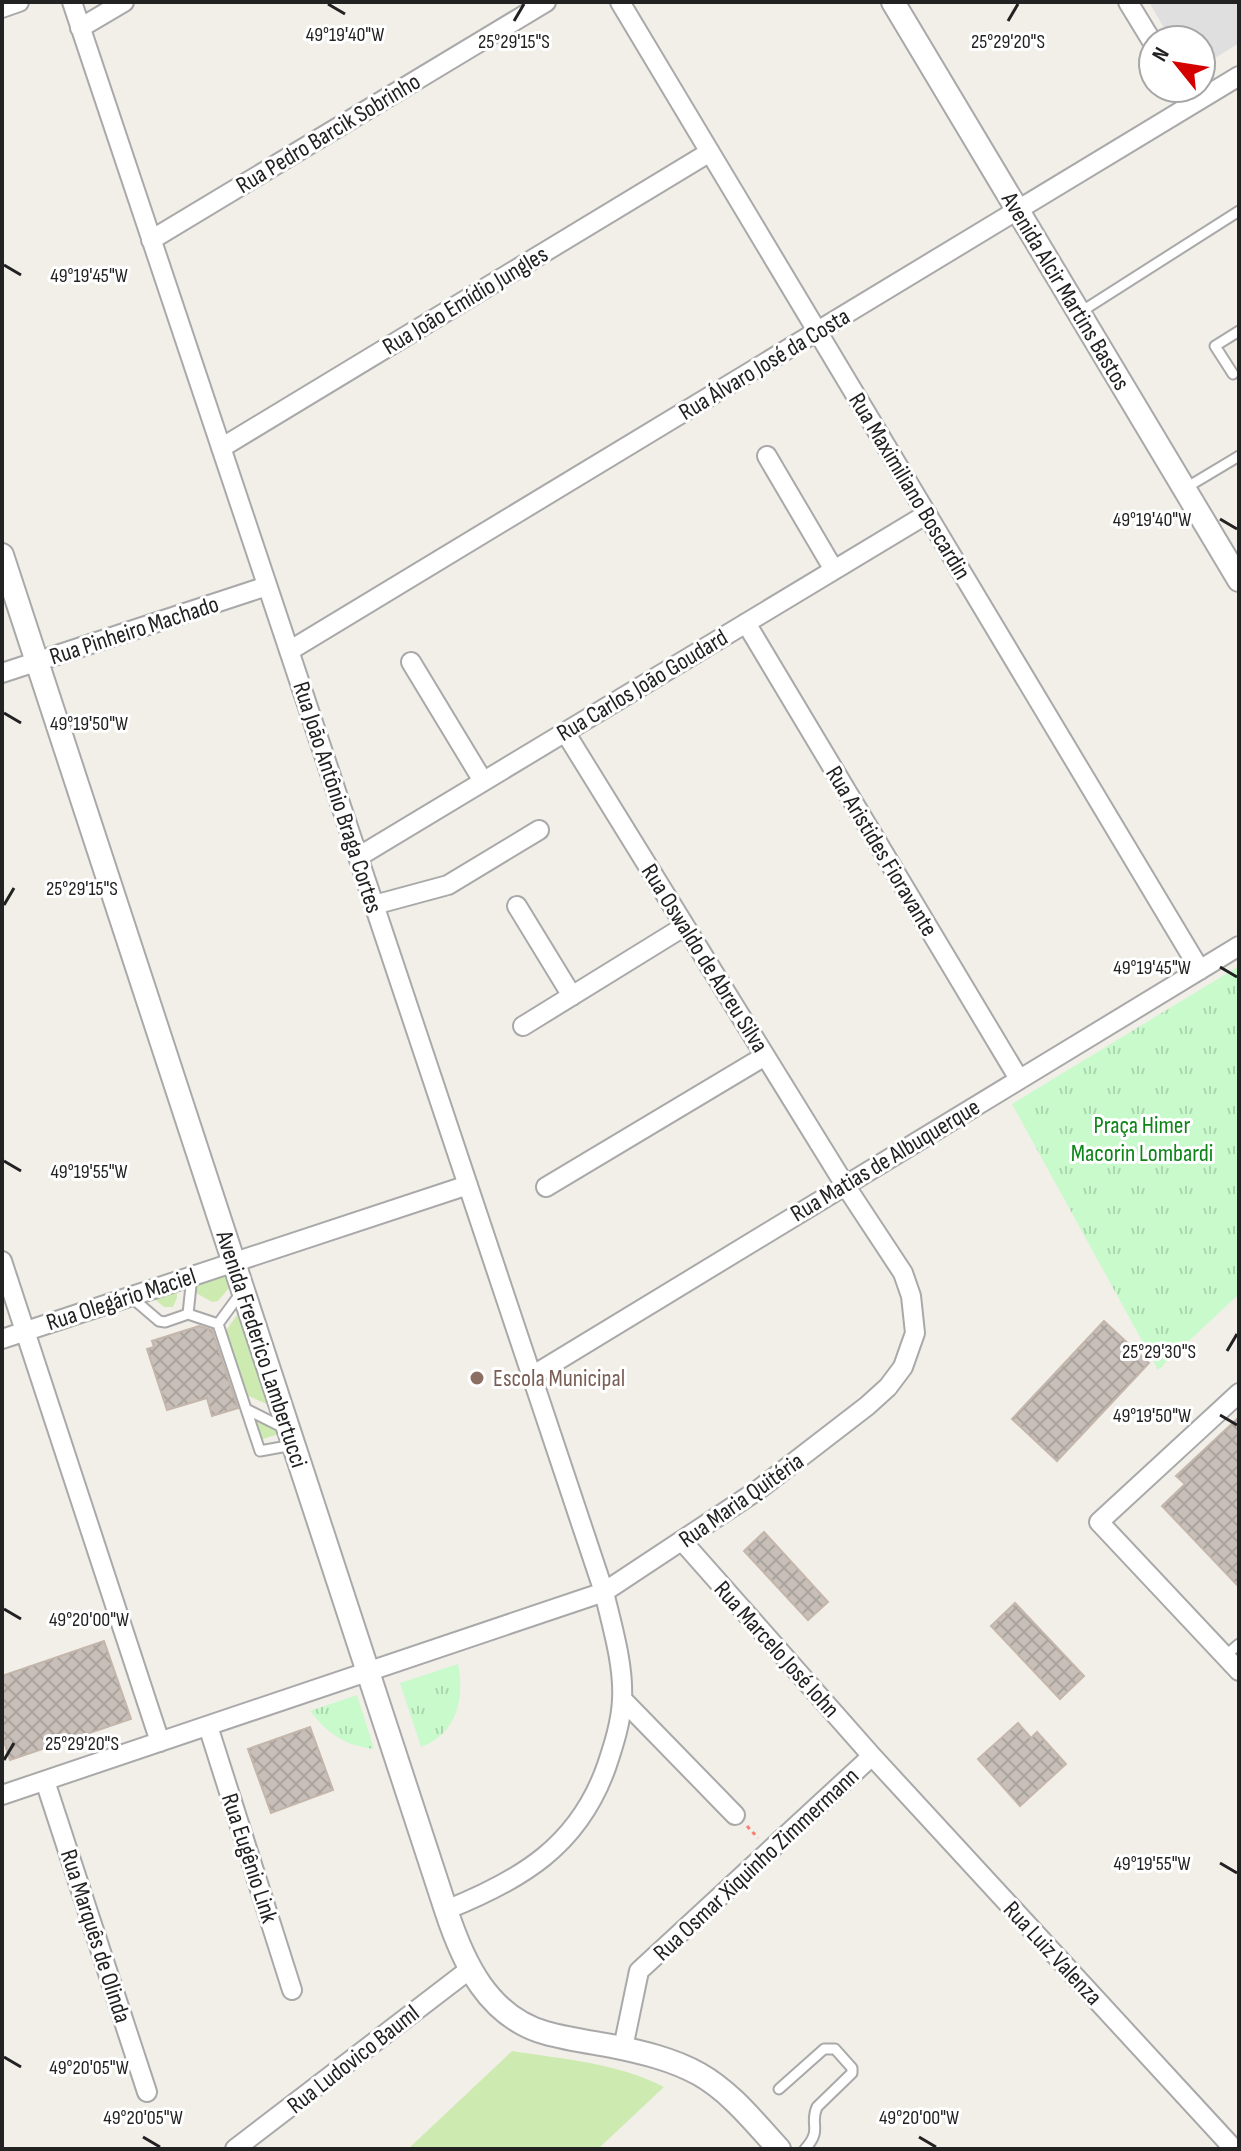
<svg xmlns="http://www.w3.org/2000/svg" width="1241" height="2151" font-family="'Sofia Sans Condensed',sans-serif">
<defs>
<pattern id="park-tufts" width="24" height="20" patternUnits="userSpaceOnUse" patternTransform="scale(2)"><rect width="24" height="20" fill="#c8facc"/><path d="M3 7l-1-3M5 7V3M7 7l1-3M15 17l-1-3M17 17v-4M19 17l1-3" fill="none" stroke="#acd6af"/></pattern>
<pattern id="building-cross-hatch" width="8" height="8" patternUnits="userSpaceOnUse" patternTransform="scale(2)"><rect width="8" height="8" fill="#c7bfb8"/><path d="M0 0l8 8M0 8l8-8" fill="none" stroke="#aba49e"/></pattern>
</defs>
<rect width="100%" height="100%" fill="#f2efe9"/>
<path fill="#e0dfdf" d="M1149 2H1239V43L1201 67V40H1171Z"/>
<path fill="#cdebb0" d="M222 1273 235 1281 218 1301 212 1302 196 1293 197 1280Z
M177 1286V1298L173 1307H164L150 1295Z
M241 1309 278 1409 244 1394 225 1332Z
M258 1420 285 1432 260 1440 255 1423Z
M512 2051C562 2059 619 2063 664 2087L598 2149H408Z"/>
<path fill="url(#park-tufts)" d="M1239 966V1294L1158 1370 1012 1104Z
M458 1664C465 1698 457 1734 421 1747L400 1683Z
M357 1695 374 1749C346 1746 328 1734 310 1711Z"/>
<path fill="url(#building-cross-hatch)" stroke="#c4b6ab" stroke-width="2" d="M1104 1321 1149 1363 1057 1461 1012 1419Z
M199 1326 212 1330 238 1408 212 1416 207 1398 167 1410 147 1349 154 1347 152 1341Z
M1239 1417V1587L1162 1506 1185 1484 1176 1476Z
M764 1532 828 1602 808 1620 744 1551Z
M1015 1603 1084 1676 1060 1699 991 1626Z
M104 1641 131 1719 10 1760 2 1735V1676Z
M1018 1723 1031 1738 1037 1732 1066 1764 1020 1806 978 1759Z
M310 1727 333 1790 271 1813 248 1749Z"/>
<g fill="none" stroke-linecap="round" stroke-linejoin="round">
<defs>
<path id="service" d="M1079 313 1239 211
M1233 374 1215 346 1239 331
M1184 489 1239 456
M131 1297 159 1321 165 1322 188 1314 218 1324 246 1409 286 1429
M188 1314 192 1276
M218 1324 240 1294
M246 1409 260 1451 293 1445
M1225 1656 1239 1644
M779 2089 824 2049H835L852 2068V2073L817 2107C809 2125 823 2129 805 2149"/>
<path id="minor" d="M72 2 604 1592C612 1626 624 1665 622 1700 621 1722 614 1744 607 1765 579 1846 521 1880 446 1910
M620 2 1200 970
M1128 2 1153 43
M2 8 19 2
M80 28 124 2
M1181 88 1191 105
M151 240 546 2
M221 448 710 152
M767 456 834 570
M746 623 1019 1079
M289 651 1239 76
M411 662 483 781
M2 673 267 586
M358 857 927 514
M374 905 448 885 539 830
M517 906 572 996
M523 1026 685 926
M546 1187 765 1056
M2 1261 160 1742
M2 1339 468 1185
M532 1376 1239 946
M1239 1393 1099 1522 1239 1671
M683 1542 872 1756 1234 2149
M622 1699 735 1815
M208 1726 292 1990
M45 1781 147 2092
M2 1795 604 1592 758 1490 867 1406 888 1387 903 1367 915 1333 911 1296 903 1273 845 1185 565 732
M623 2048 639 1971 872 1756
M235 2149 470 1969"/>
<path id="tertiary" d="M893 2 1239 580
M2 555 446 1910C463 1962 488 2017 546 2033 567 2039 590 2042 612 2046 641 2052 672 2059 699 2074 731 2092 755 2123 779 2149"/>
</defs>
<use href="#service" stroke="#a9a9a9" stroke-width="13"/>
<use href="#minor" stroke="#a9a9a9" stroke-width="22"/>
<use href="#tertiary" stroke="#a9a9a9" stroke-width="26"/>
<path stroke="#fa8072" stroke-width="3" stroke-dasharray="4 4" stroke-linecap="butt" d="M747 1826 758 1838"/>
<use href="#service" stroke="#fff" stroke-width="9"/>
<use href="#minor" stroke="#fff" stroke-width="18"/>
<use href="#tertiary" stroke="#fff" stroke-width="22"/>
</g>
<path fill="none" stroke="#222" stroke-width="3" d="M328 4 345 14M514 21 524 4M1008 21 1018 4M4 265 21 275M1220 519 1237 529M4 713 21 723M4 905 14 888M1220 967 1237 977M4 1161 21 1171M1227 1351 1237 1334M1220 1415 1237 1425M4 1609 21 1619M4 1760 14 1743M1220 1863 1237 1873M4 2057 21 2067M143 2137 160 2147M919 2137 936 2147"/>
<circle fill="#8d6e63" stroke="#fff" stroke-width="3" cx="477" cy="1378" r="8"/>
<g text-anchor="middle" stroke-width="6" stroke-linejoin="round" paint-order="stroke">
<g font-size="24" fill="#222" stroke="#fff">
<text transform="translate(328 133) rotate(-31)" y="8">Rua Pedro Barcik Sobrinho</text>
<text transform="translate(1066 291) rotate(59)" y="8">Avenida Alcir Martins Bastos</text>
<text transform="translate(465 300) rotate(-31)" y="8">Rua João Emídio Jungles</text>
<text transform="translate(764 364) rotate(-31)" y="8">Rua Álvaro José da Costa</text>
<text transform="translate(910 486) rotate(59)" y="8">Rua Maximiliano Boscardin</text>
<text transform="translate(134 630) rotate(-18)" y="8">Rua Pinheiro Machado</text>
<text transform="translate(642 685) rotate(-31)" y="8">Rua Carlos João Goudard</text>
<text transform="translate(338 797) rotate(72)" y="8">Rua João Antônio Braga Cortes</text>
<text transform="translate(882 851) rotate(59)" y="8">Rua Aristides Fioravante</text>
<text transform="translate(705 958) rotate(58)" y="8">Rua Oswaldo de Abreu Silva</text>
<text transform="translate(885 1160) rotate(-31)" y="8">Rua Matias de Albuquerque</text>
<text transform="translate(121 1299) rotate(-18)" y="8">Rua Olegário Maciel</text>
<text transform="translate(262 1349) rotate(72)" y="8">Avenida Frederico Lambertucci</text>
<text transform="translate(741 1500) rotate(-35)" y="8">Rua Maria Quitéria</text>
<text transform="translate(777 1649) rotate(48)" y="8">Rua Marcelo José Iohn</text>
<text transform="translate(250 1858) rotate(72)" y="8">Rua Eugênio Link</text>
<text transform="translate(756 1864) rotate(-43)" y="8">Rua Osmar Xiquinho Zimmermann</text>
<text transform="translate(96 1936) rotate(72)" y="8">Rua Marquês de Olinda</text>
<text transform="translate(1053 1953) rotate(47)" y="8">Rua Luiz Valenza</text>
<text transform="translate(353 2059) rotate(-38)" y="8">Rua Ludovico Bauml</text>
</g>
<g font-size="24" fill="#0c8416" stroke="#fff">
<text x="1142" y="1133">Praça Himer<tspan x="1142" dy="28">Macorin Lombardi</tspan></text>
</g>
<g font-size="24" fill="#785e54" stroke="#fff" text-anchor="start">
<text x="493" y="1386">Escola Municipal</text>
</g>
</g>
<g font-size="20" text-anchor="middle" fill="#222" stroke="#fff" stroke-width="6" stroke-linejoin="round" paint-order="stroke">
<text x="345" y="41">49°19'40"W</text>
<text x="514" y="48">25°29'15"S</text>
<text x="1008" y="48">25°29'20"S</text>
<text x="89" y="282">49°19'45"W</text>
<text x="1152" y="526">49°19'40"W</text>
<text x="89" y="730">49°19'50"W</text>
<text x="82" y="895">25°29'15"S</text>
<text x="1152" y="974">49°19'45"W</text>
<text x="89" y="1178">49°19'55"W</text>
<text x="1159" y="1358">25°29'30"S</text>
<text x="1152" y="1422">49°19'50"W</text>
<text x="89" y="1626">49°20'00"W</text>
<text x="82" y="1750">25°29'20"S</text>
<text x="1152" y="1870">49°19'55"W</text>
<text x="89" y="2074">49°20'05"W</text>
<text x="143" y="2124">49°20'05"W</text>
<text x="919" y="2124">49°20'00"W</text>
</g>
<rect width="1241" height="2151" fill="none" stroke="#222222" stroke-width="8"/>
<g transform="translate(1177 64) rotate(300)"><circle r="38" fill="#ffffff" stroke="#a7a7a7" stroke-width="2"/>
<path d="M0-6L14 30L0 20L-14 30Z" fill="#d40000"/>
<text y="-12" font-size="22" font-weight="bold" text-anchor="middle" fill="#222222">N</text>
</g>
</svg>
